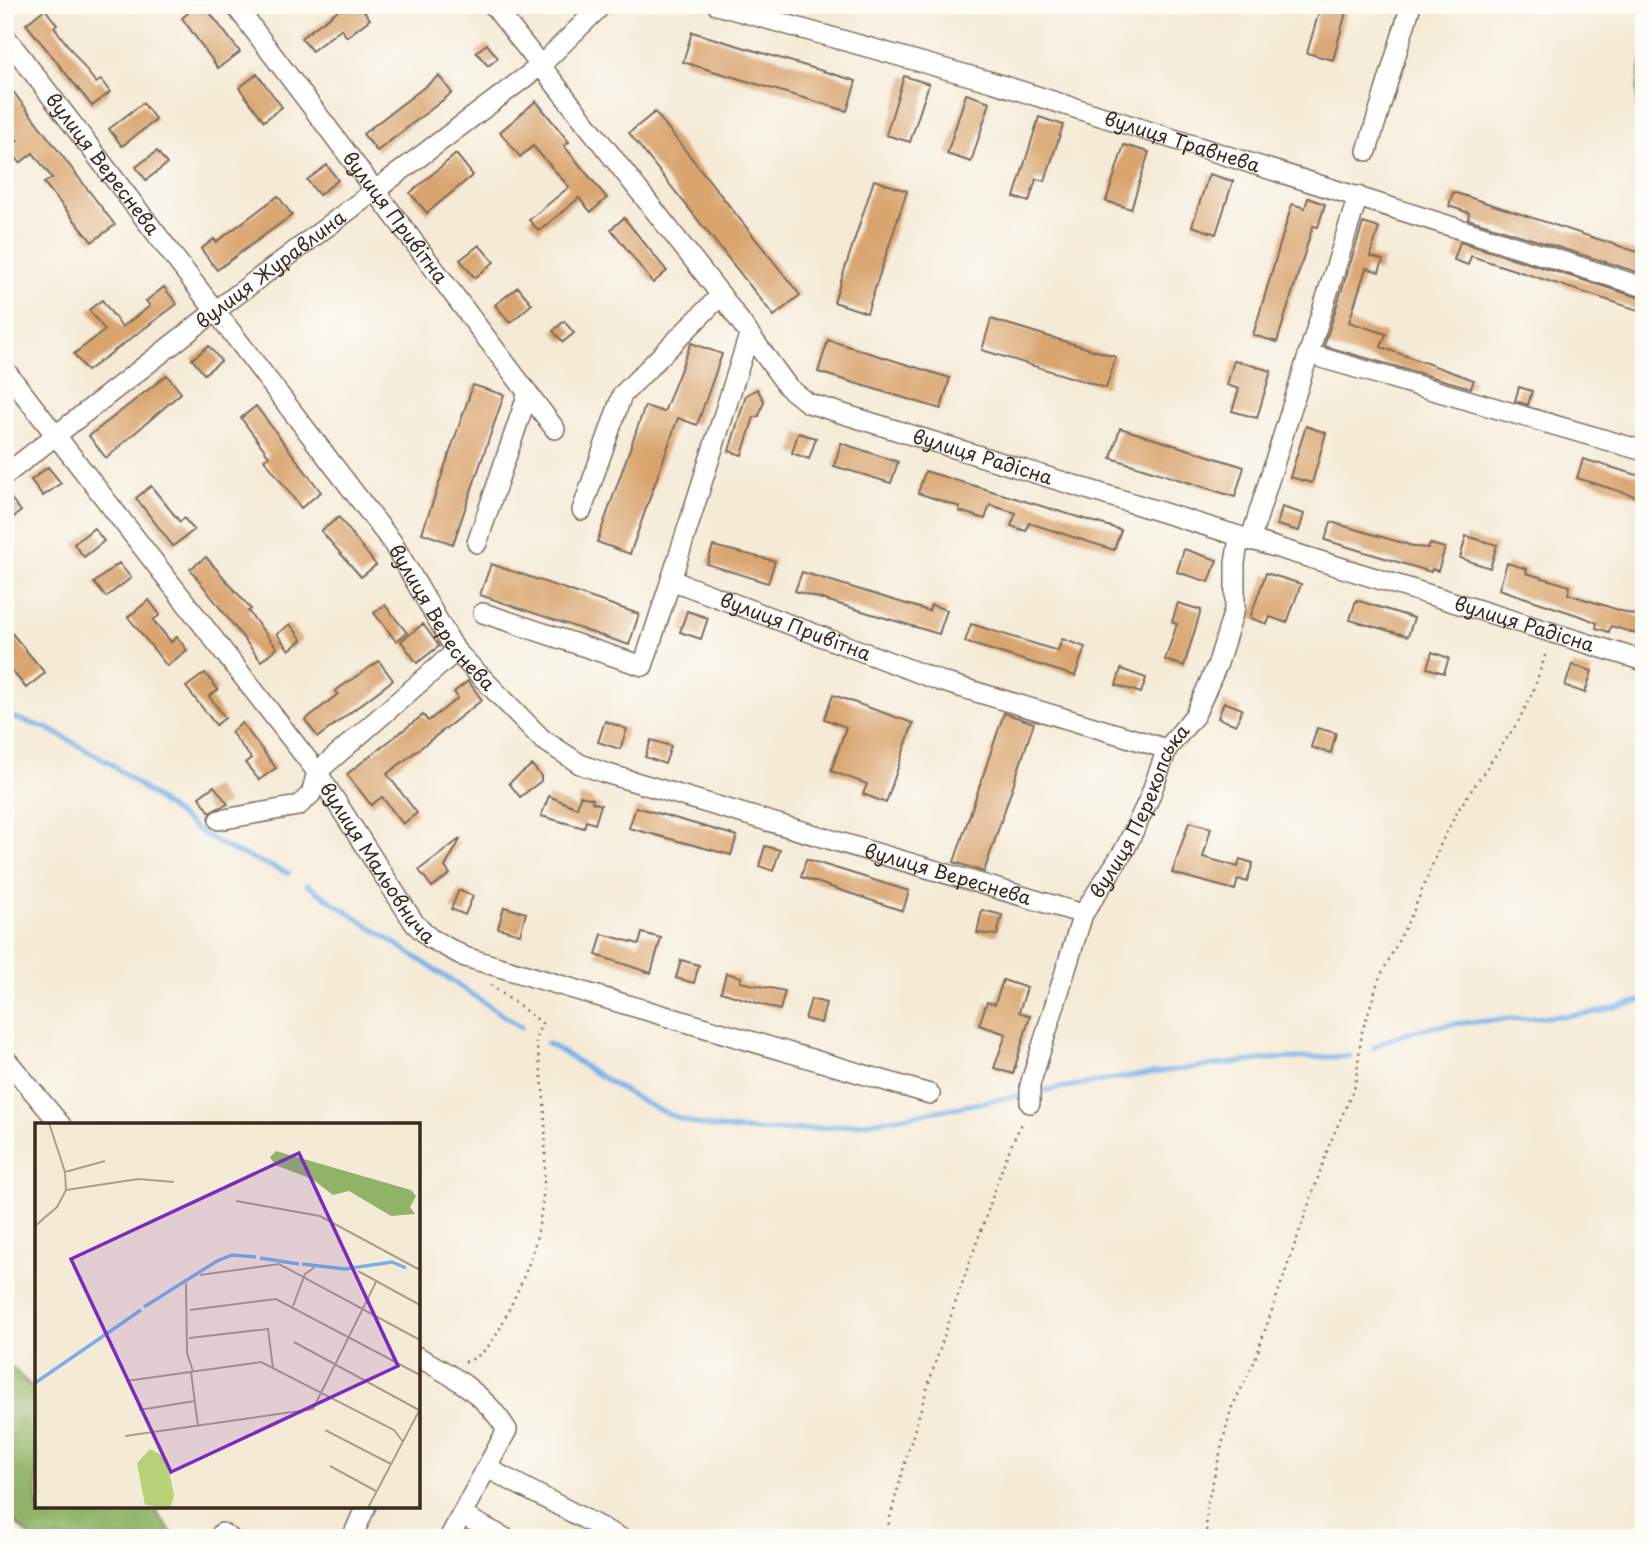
<svg xmlns="http://www.w3.org/2000/svg" width="1649" height="1543" font-family="'Playpen Sans',sans-serif">
<rect width="100%" height="100%" fill="#fdfcf7"/>
<filter id="ink" filterUnits="userSpaceOnUse"><feTurbulence type="fractalNoise" baseFrequency=".0143" numOctaves="2"/><feDisplacementMap in="SourceGraphic" scale="14" xChannelSelector="R" yChannelSelector="G"/><feConvolveMatrix kernelMatrix="1 2 1 2 8 2 1 2 1" color-interpolation-filters="sRGB"/></filter>
<filter id="wash" filterUnits="userSpaceOnUse"><feTurbulence type="fractalNoise" baseFrequency=".00686" numOctaves="4" result="noise"/><feDisplacementMap in="SourceGraphic" scale="28" xChannelSelector="R" yChannelSelector="G"/><feGaussianBlur stdDeviation="1.57" result="paint"/><feColorMatrix in="noise" values="0 0 0 0 0 0 0 0 0 0 0 0 0 0 0 0 0 1.4 0 .05"/><feComposite in="paint" operator="in"/></filter>
<g filter="url(#wash)">
<rect width="100%" height="100%" fill="#f5ead6"/>
<path fill="#b7d177" stroke="#797e4a" stroke-width="2" d="M1644 51V137C1634 107 1636 82 1644 51Z"/>
<path fill="#91b368" stroke="#666e43" stroke-width="2" d="M5 1361 37 1392V1506H152L176 1538H32L5 1514Z"/>
<g fill="none" stroke-linecap="round" stroke-linejoin="round">
<path stroke="#77b1e8" stroke-width="5" d="M5 715 49 729 110 763 200 832 231 850 288 873
M307 885 521 1027
M547 1043C595 1071 657 1119 712 1127 816 1142 950 1107 1054 1089 1122 1077 1191 1067 1259 1060 1289 1057 1320 1058 1350 1056
M1373 1048C1423 1015 1529 1022 1591 1013 1609 1010 1626 1004 1644 1000"/>
</g>
<g id="blocks">
<path fill="#d9a46e" d="M198 5H204L240 52 218 68 182 18Z
M345 5H359L370 19 347 37 341 29 312 51 301 38Z
M1321 5H1348L1333 60 1307 53Z
M45 9 57 25 54 27 96 83 101 80 110 92 92 106 26 24Z
M692 32 856 81 847 111 683 62Z
M487 44 498 58 488 66 476 52Z
M257 74 282 107 264 121 239 88Z
M439 76 452 93 377 151 363 134Z
M904 76 929 84 910 142 886 135Z
M5 81 115 225 92 242 44 183 52 178 33 153 20 163 9 148 18 141 5 124Z
M966 94 990 102 971 162 947 154Z
M536 101 569 142 564 146 607 198 591 212 579 198 539 231 529 220 569 187 533 146 520 157 500 132Z
M143 103 156 120 122 146 109 129Z
M655 112 800 295 774 316 629 133Z
M1039 117 1063 125 1045 181 1036 179 1029 202 1014 197Z
M1124 145 1149 152 1131 209 1106 201Z
M157 151 167 164 146 180 136 167Z
M456 154 473 175 427 213 410 193Z
M327 165 338 180 319 195 307 180Z
M1209 174 1233 181 1216 234 1192 226Z
M874 180 907 191 867 313 834 302Z
M1453 192 1644 254V274L1468 219 1469 213 1449 206Z
M278 196 292 215 217 270 201 249 214 239 216 242Z
M1308 198 1325 204 1318 227 1313 226 1277 342 1253 335 1292 204 1305 208Z
M624 218 667 271 653 283 611 229Z
M1363 223 1379 228 1370 256 1383 260 1379 272 1366 268 1349 322 1386 334 1381 347 1474 380 1471 388 1324 346Z
M1460 242 1644 299V312L1471 256 1468 265 1454 260Z
M479 245 494 262 475 278 460 260Z
M164 287 177 304 87 371 74 354 105 330 89 310 102 300 122 327 150 306 146 301Z
M518 287 532 304 510 323 495 305Z
M991 319 1116 357 1106 388 982 350Z
M564 321 574 333 563 342 553 331Z
M828 340 950 378 941 409 818 372Z
M691 343 722 354 697 425 678 418 630 554 597 542 645 406 664 412Z
M209 346 221 361 204 374 192 359Z
M1234 360 1271 371 1257 418 1232 411 1239 389 1227 385Z
M167 375 181 393 106 458 89 436Z
M473 385 504 395 453 544 422 533Z
M1519 387 1532 391 1528 405 1515 401Z
M757 389 764 401 759 416 754 417 742 455 729 451 746 395Z
M256 406 321 492 301 508 264 459 269 456 241 418Z
M1306 426 1326 433 1312 483 1290 477Z
M1120 428 1244 467 1235 497 1111 458Z
M798 433 816 438 809 459 792 453Z
M841 443 898 462 891 483 834 466Z
M1583 459 1644 477V499L1577 478Z
M48 467 61 483 43 496 31 480Z
M925 471 1121 530 1114 550 1029 523 1026 531 1011 526 1016 513 990 505 985 519 959 511 960 507 918 493Z
M151 486 180 522 184 518 194 530 173 546 136 498Z
M5 491 21 511 5 524Z
M1282 507 1304 514 1299 531 1277 525Z
M339 517 376 565 361 577 321 531Z
M1331 522 1416 547 1428 548 1430 544 1445 548 1438 571 1432 569 1431 572 1325 540Z
M94 528 104 541 84 557 74 544Z
M1466 536 1497 545 1490 568 1460 558Z
M713 546 775 561 768 583 707 564Z
M1184 549 1217 560 1209 582 1177 572Z
M206 557 251 609 248 611 277 648 261 661 190 569Z
M119 563 131 578 106 597 94 583Z
M1507 563 1527 569 1526 573 1570 586 1568 594 1644 618V636L1611 626 1609 632 1596 628 1597 623 1586 618 1499 589Z
M491 564 639 614 629 645 480 595Z
M802 572 929 611 931 605 947 610 939 634 795 591Z
M1266 573 1301 584 1287 623 1270 617 1267 624 1250 618Z
M149 600 160 615 153 620 171 642 177 637 187 650 167 666 128 617Z
M1356 600 1414 618 1408 636 1350 620Z
M1178 603 1201 610 1184 666 1165 660 1177 624 1172 622Z
M385 605 407 633 396 641 374 613Z
M687 611 708 618 701 639 680 632Z
M290 624 302 640 289 650 277 634Z
M423 624 439 646 417 663 401 641Z
M971 624 1058 651 1062 639 1085 647 1075 676 965 642Z
M5 625 45 673 26 688 5 662Z
M1432 652 1449 658 1444 673 1427 668Z
M379 661 393 680 318 737 305 720 338 694 335 691Z
M1572 665 1592 671 1585 693 1565 686Z
M1121 669 1146 678 1141 693 1116 685Z
M205 673 218 690 209 696 225 718 216 725 186 687Z
M468 681 482 700 387 774 417 813 403 824 382 797 371 805 347 774 423 715 428 721 458 698 454 692Z
M833 695 913 723 886 803 863 794 867 784 831 771 846 727 824 719Z
M1224 702 1242 709 1236 725 1218 718Z
M1004 713 1034 723 984 872 954 862Z
M605 721 627 729 620 749 598 742Z
M242 723 276 768 259 780 245 763 251 758 231 732Z
M1317 728 1336 733 1331 753 1311 747Z
M651 740 671 746 665 764 645 757Z
M532 765 541 776V781L520 797 509 783Z
M214 786 228 804 210 812 199 797Z
M549 796 577 808 580 796 593 799 592 802 601 805 595 824 586 821 584 828 541 816Z
M636 807 737 836 731 855 629 828Z
M1189 822 1211 828 1203 857 1238 867 1240 859 1253 863 1247 882 1238 879 1235 890 1172 873Z
M461 838 445 867 450 874 432 887 419 870Z
M765 846 780 850 773 871 759 866Z
M806 859 909 891 903 911 801 877Z
M459 890 473 896 465 915 451 909Z
M504 907 526 913 520 934 498 928Z
M982 910 1002 915 997 935 977 933Z
M642 933 661 938 651 973 596 955 602 934 639 944Z
M681 960 699 965 694 983 676 978Z
M726 973 741 977 740 982 785 991 780 1010 721 992Z
M1003 980 1027 988 1019 1012 1030 1016 1013 1074 994 1068 1006 1034 979 1025 987 1002 995 1004Z
M811 999 826 1003 821 1023 805 1019Z"/>
</g>
</g>
<g filter="url(#ink)">
<use href="#blocks" fill-opacity="0" stroke="#7c6d5e" stroke-width="2"/>
<g fill="none" stroke-linecap="round" stroke-linejoin="round">
<defs>
<g id="minor">
<path id="s1" d="M235 5 555 429"/>
<path id="s2" d="M493 5 721 295 788 387 808 403 1644 661"/>
<path id="s3" d="M717 5 992 82 1644 287"/>
<path id="s4" d="M5 36 392 542 456 651 542 739 580 764 605 773 1083 914"/>
<path d="M1367 151 1411 5"/>
<path id="s5" d="M749 335 671 580 943 682 1167 749"/>
<path d="M1308 354 1644 451"/>
<path id="s6" d="M5 370 317 772 415 924 430 938 465 957 930 1094"/>
<path id="s7" d="M5 475 214 312 540 66 602 5"/>
<path d="M582 510 622 395 721 295"/>
<path d="M1250 541 1358 196"/>
<path d="M477 543 528 393"/>
<path d="M483 613 643 666 671 580"/>
<path d="M219 820 298 806 311 794 317 772 456 651"/>
<path d="M5 1058 61 1125"/>
<path id="s8" d="M1030 1103V1085L1083 914 1125 849 1149 799 1167 749 1195 715 1218 663 1235 607V563L1239 538"/>
<path d="M418 1357C454 1376 486 1395 507 1430L449 1538"/>
<path d="M487 1468 621 1538"/>
<path d="M462 1515 505 1538"/>
<path d="M222 1533 230 1538"/>
<path d="M354 1533 366 1506"/>
</g>
</defs>
<use href="#minor" stroke="#7c6d5e" stroke-width="22"/>
<path stroke="#7c6d5e" stroke-width="2.5" stroke-dasharray="2 5" stroke-linecap="butt" d="M465 1362C488 1355 499 1332 508 1311 518 1291 528 1269 534 1247 549 1195 549 1092 535 1040L542 1023 491 985
M885 1538C911 1433 945 1329 982 1228 995 1192 1004 1154 1024 1120
M1206 1538 1207 1505 1231 1409 1253 1365 1330 1143 1355 1086 1362 1032 1379 979 1413 912 1442 841 1460 807 1518 722 1533 692 1547 650"/>
<use href="#minor" stroke="#fff" stroke-width="19"/>
</g>
</g>
<g text-anchor="middle" stroke-width="5" stroke-linejoin="round" paint-order="stroke">
<g font-size="19" fill="#3b2a1e" stroke="#fdfcf7">
<text dy="7" stroke="none"><textPath href="#s3" startOffset="485">вулиця Травнева</textPath></text>
<text dy="7" stroke="none"><textPath href="#s4" startOffset="161">вулиця Вереснева</textPath></text>
<text dy="7" stroke="none"><textPath href="#s1" startOffset="266">вулиця Привітна</textPath></text>
<text dy="7" stroke="none"><textPath href="#s7" startOffset="336">вулиця Журавлина</textPath></text>
<text dy="7" stroke="none"><textPath href="#s2" startOffset="691">вулиця Радісна</textPath></text>
<text dy="7" stroke="none"><textPath href="#s4" startOffset="728">вулиця Вереснева</textPath></text>
<text dy="7" stroke="none"><textPath href="#s2" startOffset="1258">вулиця Радісна</textPath></text>
<text dy="7" stroke="none"><textPath href="#s5" startOffset="390">вулиця Привітна</textPath></text>
<text dy="7" stroke="none"><textPath href="#s8" startOffset="315">вулиця Перекопська</textPath></text>
<text dy="7" stroke="none"><textPath href="#s6" startOffset="618">вулиця Мальовнича</textPath></text>
<text dy="7" stroke="none"><textPath href="#s4" startOffset="1316">вулиця Вереснева</textPath></text>
</g>
</g>
<g transform="translate(35 1123)">
<rect width="385" height="385" fill="#f5ead6"/>
<path d="M115 326 132 335 139 373 135 385 110 382 102 340Z" fill="#b7d177"/>
<path d="M241 28 376 67 381 73 375 84 380 91 356 93 314 68 298 72 277 56 240 42 235 34Z" fill="#91b368"/>
<path fill="none" stroke="#77b1e8" stroke-width="3.5" d="M225 135 264 141M267 141 310 146 357 139 371 145M109 184 182 138 197 132 221 134M0 260 106 187"/>
<path fill="none" stroke="#ab9d8c" stroke-width="2" d="M30 49 70 38M31 67 103 56 139 59M201 78 285 93 385 147M0 103 22 84 31 67 30 49 14 0M323 148 385 182M165 152 244 141 385 217M151 160 152 230 158 248M258 183 270 151 280 144M155 187 241 176 385 252M154 215 233 206 238 245M259 219 384 287M156 249 163 303M91 258 226 239 359 307 368 319M104 287 160 278M290 307 356 341M90 313 278 286 341 159M295 343 341 368M333 385 385 286"/>
<path fill="#7b2cbf" fill-opacity="0.15" stroke="#7b2cbf" stroke-width="3.5" d="M264 30 363 243 136 349 36 136Z"/>
<rect width="385" height="385" fill="none" stroke="#3b2a1e" stroke-width="3.5"/>
</g>
<rect width="1649" height="1543" fill="none" stroke="#fdfcf7" stroke-width="28"/>
</svg>
